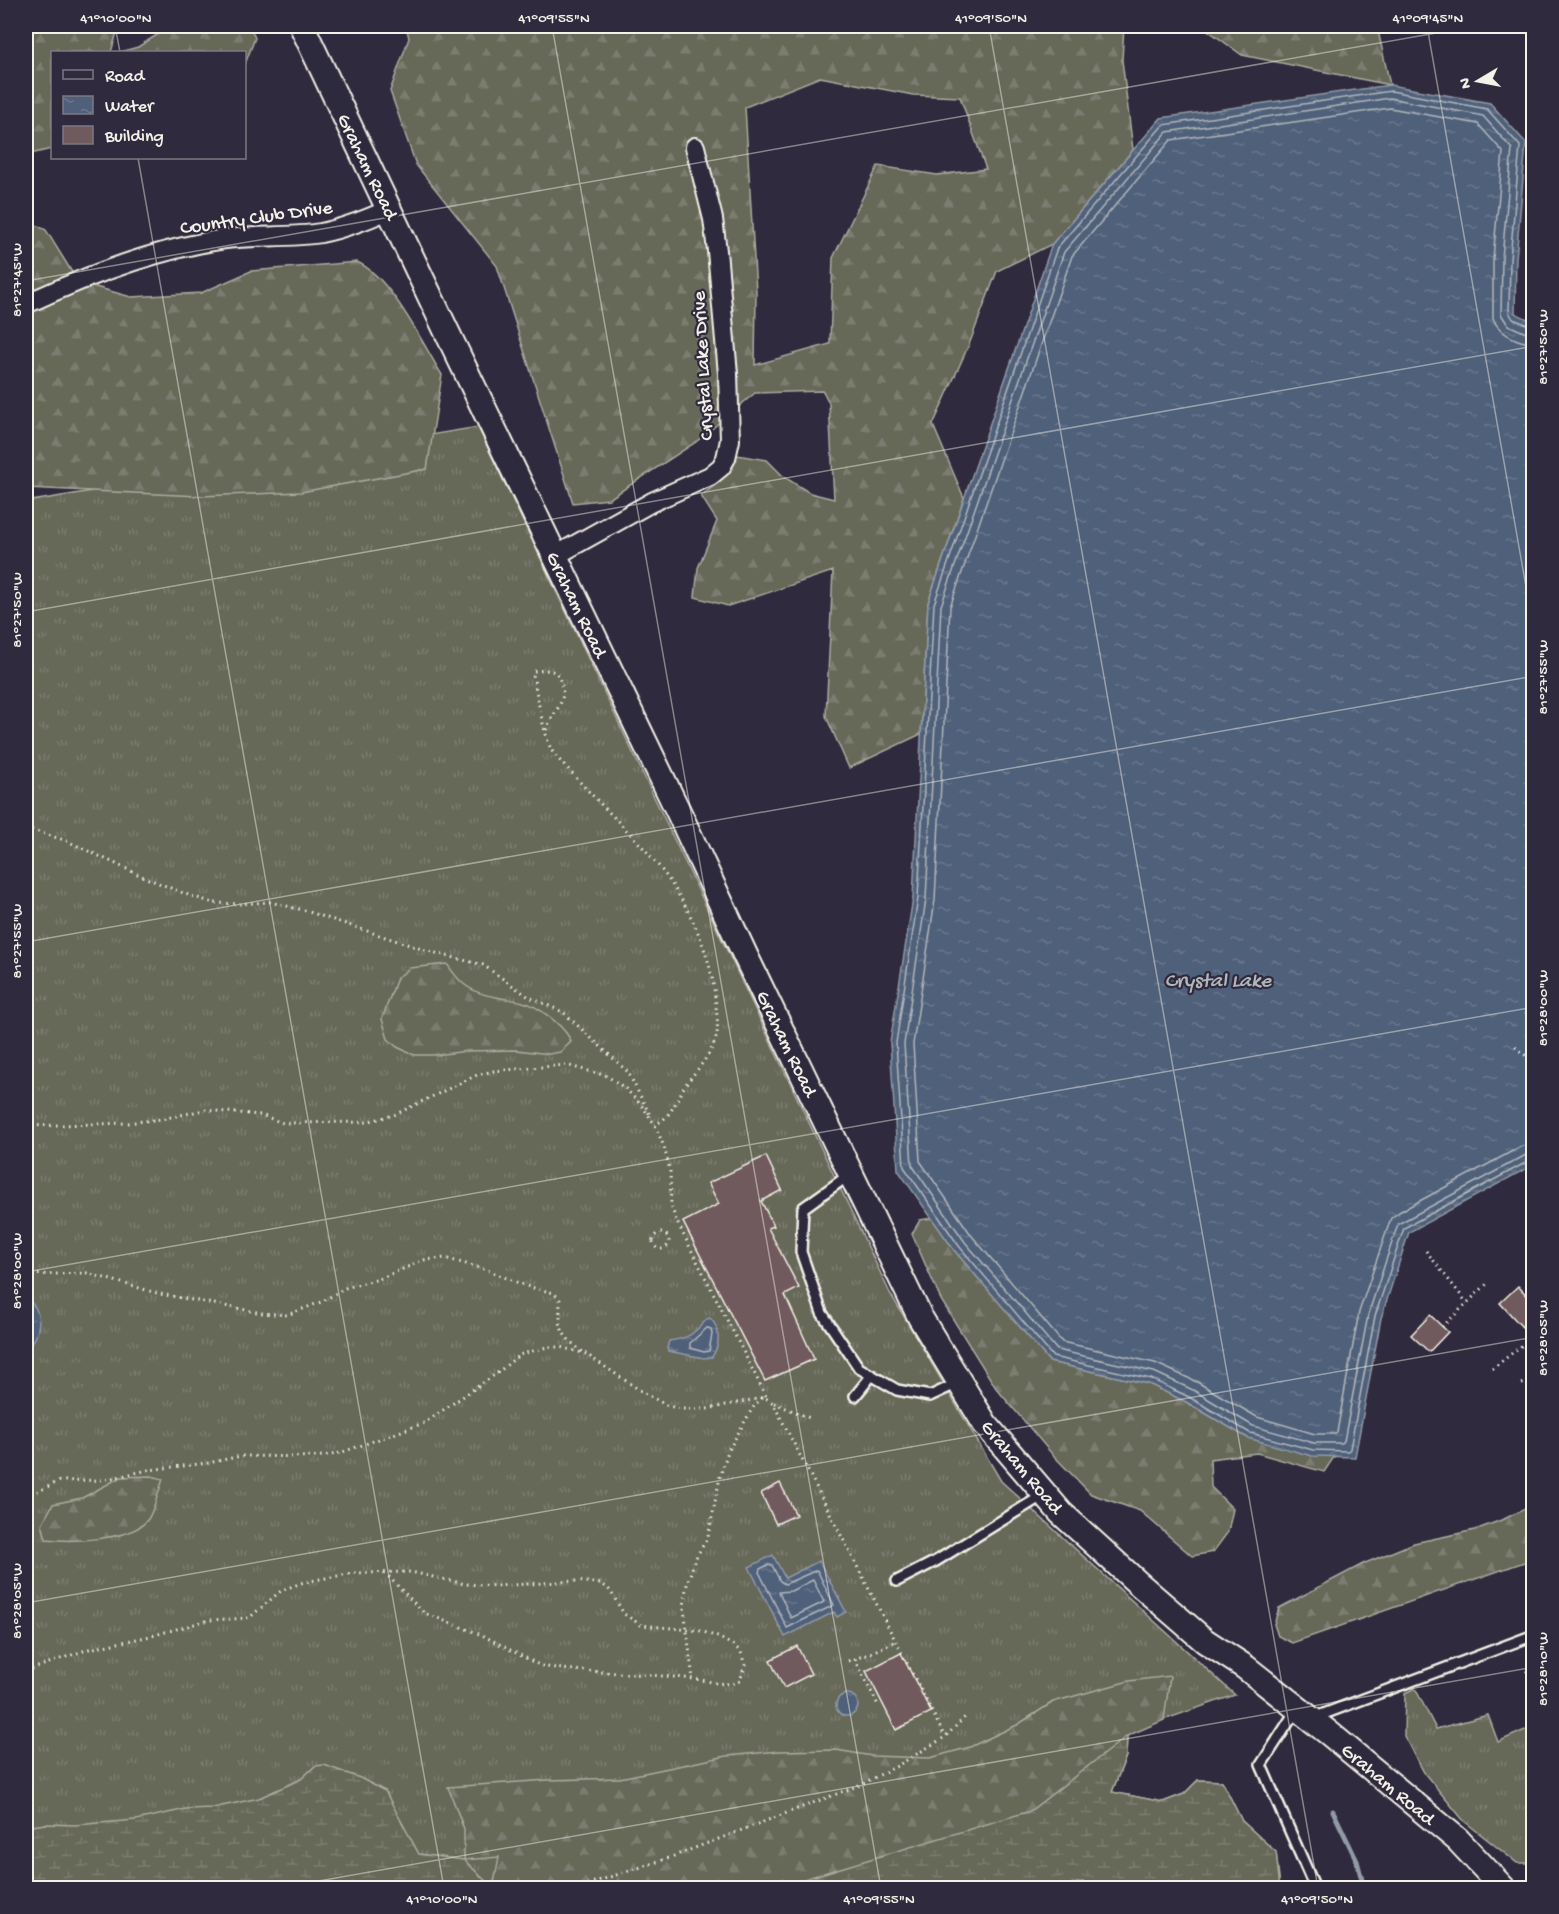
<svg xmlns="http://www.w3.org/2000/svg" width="1559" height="1914" font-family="'Gochi Hand',sans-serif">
<defs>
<pattern id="grass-tufts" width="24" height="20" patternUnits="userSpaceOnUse" patternTransform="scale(1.5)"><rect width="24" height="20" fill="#666759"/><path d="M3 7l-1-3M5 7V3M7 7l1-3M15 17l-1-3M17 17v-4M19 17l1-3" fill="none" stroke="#7c7d71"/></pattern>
<pattern id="forest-firs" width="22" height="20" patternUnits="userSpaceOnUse" patternTransform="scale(1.5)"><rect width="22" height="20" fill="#666759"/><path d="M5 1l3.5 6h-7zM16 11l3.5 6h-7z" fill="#7c7d71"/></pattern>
<pattern id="wetland-marsh" width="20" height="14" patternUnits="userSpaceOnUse" patternTransform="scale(1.5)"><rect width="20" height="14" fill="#666759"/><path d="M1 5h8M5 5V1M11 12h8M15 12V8" fill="none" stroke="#7c7d71"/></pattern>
<pattern id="water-ripples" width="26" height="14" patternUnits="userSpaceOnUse" patternTransform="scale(1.5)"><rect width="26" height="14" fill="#50607a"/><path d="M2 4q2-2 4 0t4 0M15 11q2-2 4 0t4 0" fill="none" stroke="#6a778d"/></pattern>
</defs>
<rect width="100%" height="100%" fill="#2f2a3d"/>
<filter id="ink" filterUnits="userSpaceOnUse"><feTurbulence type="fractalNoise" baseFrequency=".0167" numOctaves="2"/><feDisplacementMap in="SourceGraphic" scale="12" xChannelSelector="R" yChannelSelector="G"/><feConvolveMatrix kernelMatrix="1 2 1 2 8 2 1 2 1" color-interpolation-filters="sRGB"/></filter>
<g filter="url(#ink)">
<path fill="url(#grass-tufts)" stroke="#adaca0" stroke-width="1.5" d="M478 427 890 1293 1001 1481 1235 1695 679 1888H26V502Z
M1415 1688 1436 1729 1488 1715 1498 1742 1532 1727 1533 1715V1863H1517L1464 1821 1425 1774 1404 1736 1405 1693Z"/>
<path fill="url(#forest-firs)" stroke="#adaca0" stroke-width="1.5" fill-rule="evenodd" d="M26 26H119L111 52H52V149L26 155Z
M171 26H250L255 38 245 64 244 52H120L138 47Z
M406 26H1124L1122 60 1133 150 1052 244 997 271 970 342 933 425 964 498 928 603 921 734 849 768 826 716 833 571 728 606 695 597 698 568 717 521 701 496 719 482 737 455 767 460 784 477 810 493 834 499 829 403 823 391 755 393 696 442 609 499 573 503 497 266 416 165 390 91 409 38ZM820 77 913 95 960 97 986 169 937 175 878 166 833 258 830 344 755 365 756 292 745 107Z
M1202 26H1377L1390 85 1242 55Z
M26 220 46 230 78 282 131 297 201 293 251 271 357 262C390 276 423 344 442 375L427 469 301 492 200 496 26 488Z
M447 964C452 971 458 980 465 985 482 998 503 997 523 1002 537 1005 567 1028 571 1042L560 1052 549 1054 517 1050 467 1051 436 1055H414L397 1047 388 1039 382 1019 397 978 410 968Z
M932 1218 954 1250 1050 1362 1149 1384 1186 1402 1248 1438 1334 1457 1324 1472 1257 1453 1210 1459 1211 1487 1233 1509 1228 1532 1213 1552 1192 1556 1140 1511 1091 1494 1052 1454 996 1388 941 1300 912 1234 920 1220Z
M151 1476 163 1479C159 1490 154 1510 148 1519 133 1541 70 1542 46 1539L42 1524 53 1504 82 1498 121 1477Z
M1533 1505V1559L1292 1643 1278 1636 1274 1624 1279 1608 1363 1564 1414 1543 1475 1530 1504 1519Z
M1170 1676 1164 1720 1127 1736 1126 1756 1112 1792 1163 1802 1184 1794 1198 1780 1222 1781 1242 1821 1276 1852 1280 1888H1107L1082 1882 1054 1888H493L499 1857 464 1860V1829L448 1787 549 1780 620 1778 727 1756 779 1751 836 1750 872 1756 930 1758 970 1747 1017 1725 1053 1702 1129 1681Z"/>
<path fill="url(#wetland-marsh)" stroke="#adaca0" stroke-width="1.5" d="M1127 1736 1126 1756 1112 1792 1163 1802 1184 1794 1198 1780 1222 1781 1242 1821 1276 1852 1280 1888H1107L1082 1882 1054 1888H774L1030 1811Z
M324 1765 360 1778 385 1791 419 1854 464 1860 493 1888H26V1827L45 1824 75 1825 136 1820 186 1809 213 1808 259 1798 301 1779 315 1766Z"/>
<path fill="url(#water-ripples)" stroke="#929aa6" stroke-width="1.5" d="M1390 85 1490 103 1526 143 1516 259 1515 313 1534 322 1533 1165 1409 1232 1381 1318 1355 1457 1312 1456 1248 1438 1186 1402 1149 1384 1050 1362 954 1250 898 1170 890 1043 913 898 928 603 1052 244 1161 118Z
M26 1298C45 1311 41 1336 26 1350Z
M710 1318C721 1328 720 1345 712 1357L704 1358 668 1351 667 1348 669 1341C690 1338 693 1334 707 1319Z
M773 1555 785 1578 819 1561 846 1612 837 1617 834 1612 785 1637 749 1567Z
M836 1705a11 11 0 1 1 22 0a11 11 0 1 1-22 0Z"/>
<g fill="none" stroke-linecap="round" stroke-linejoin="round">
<path stroke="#b2b7bc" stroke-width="1.5" d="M1534 327 1513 319 1509 312 1510 259 1520 146 1487 109 1391 91 1163 125 1057 248 934 604 918 898 896 1043 904 1167 959 1246 1053 1357 1151 1379 1189 1397 1250 1433 1313 1450 1348 1451 1350 1449 1375 1316 1404 1228 1529 1161H1534
M1534 334 1526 333 1508 325 1501 314 1502 258 1512 149 1483 116 1390 98 1167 132 1064 252 941 606 926 899 904 1044 912 1165 965 1242 1057 1350 1154 1372 1193 1390 1253 1426 1314 1443H1342L1344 1441 1368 1315 1398 1224 1526 1155 1534 1153
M1534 343C1518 343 1498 333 1493 318V258L1503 152 1478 124 1390 108 1171 140 1072 256 950 607 935 900 913 1044 920 1161 972 1236 1062 1342 1155 1363 1197 1382 1257 1417 1315 1434H1334L1337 1432 1359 1312 1391 1218 1399 1212 1522 1146 1534 1144
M707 1328 711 1329 712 1334 709 1351 704 1352 690 1348V1343Z
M768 1565H772L780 1581 785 1584 817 1570 834 1605 787 1628 759 1572 760 1569Z
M813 1580 824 1602 791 1618 779 1592 791 1591Z"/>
<path stroke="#929aa6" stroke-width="5" d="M1333 1811 1357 1861 1364 1888"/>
</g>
<path fill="#6f5a5d" stroke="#f4f1e8" stroke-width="1.5" d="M766 1156 782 1190 761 1201 774 1226 768 1228 799 1288 785 1295 814 1359 765 1381 683 1222 719 1204 708 1183Z
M1518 1286 1534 1303V1316L1522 1327 1500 1303Z
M1430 1315 1448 1332 1429 1352 1411 1335Z
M780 1483 796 1515 776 1524 761 1493Z
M797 1646 811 1674 784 1688 770 1660Z
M901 1653 931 1712 896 1730 866 1671Z
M1532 1666H1534L1533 1686 1527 1671 1533 1669Z"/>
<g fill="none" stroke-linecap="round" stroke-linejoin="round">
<defs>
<path id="lane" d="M849 1175 803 1208 801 1252 822 1313 859 1368 897 1390 930 1396 958 1383
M855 1396 872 1375
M897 1581 936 1561 1045 1494
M1297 1709 1261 1765 1315 1888
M1313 1718 1534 1635"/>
<path id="street" d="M26 304C88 275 157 249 225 239 257 235 290 238 321 233 345 228 368 219 390 209
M555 556 652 502 710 476 721 467 726 458 730 440 728 374 717 251 713 219 695 147"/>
<path id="secondary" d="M302 26 446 330 679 813 746 957 920 1317 985 1424 1061 1513 1139 1584 1205 1641 1245 1667 1330 1734 1458 1840 1503 1888"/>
</defs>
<use href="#lane" stroke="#f4f1e8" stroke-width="14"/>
<use href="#street" stroke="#f4f1e8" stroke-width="22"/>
<use href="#secondary" stroke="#f4f1e8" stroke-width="28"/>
<path stroke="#f4f1e8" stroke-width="3" stroke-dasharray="1.5 4.5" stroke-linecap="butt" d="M546 730C556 705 572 701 556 672L548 670 534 671 533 674C537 695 543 731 551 749 555 757 563 763 569 770 591 795 615 818 638 842 680 886 712 945 716 1007 717 1015 718 1025 717 1034 713 1051 700 1067 689 1080 678 1094 671 1121 654 1124
M26 828 67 841 146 878 188 895 214 903 239 904 270 902 303 910 428 951 483 965 529 997 563 1012 628 1072 650 1115
M1515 1047 1534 1062
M26 1126 127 1123 162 1119 204 1110 261 1115 283 1123 366 1122 394 1115 477 1075 494 1071 566 1065 607 1076 625 1088 643 1107 655 1125 664 1147 670 1170 671 1205 676 1220 766 1396 761 1398 767 1399 773 1403 945 1737
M653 1241a8 8 0 1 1 16 0a8 8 0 1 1-16 0Z
M1426 1251 1467 1303
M26 1275 87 1273 160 1294 262 1313 287 1315 321 1302 345 1288 379 1279 424 1260 445 1258 487 1270 526 1286 554 1293 560 1300C559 1331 560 1334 584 1353
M1442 1327 1488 1283
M1492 1369 1534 1336
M1522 1384 1534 1380
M774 1403 812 1419
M26 1497 60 1481 104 1480 148 1470 208 1463 241 1456 314 1457 337 1454 424 1423 496 1374 519 1355 547 1347H560L586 1354 641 1391 666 1405 679 1409H707L761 1398 752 1409 728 1451 720 1477 708 1537 695 1559 686 1588 684 1608 693 1679
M855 1659 878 1705
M848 1661 866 1655 896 1641
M26 1671 89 1649 151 1636 209 1620 249 1618 282 1590 304 1582 354 1573 411 1572 465 1584 497 1586 574 1581 598 1583 607 1587 611 1592 624 1614 641 1625 701 1631 720 1638 734 1646 741 1652 745 1665 740 1681C722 1688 711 1680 694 1679 650 1674 606 1673 562 1669L541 1666 482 1635 424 1613 387 1575 381 1572
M576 1888 666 1859 860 1785 897 1766 945 1737 967 1715"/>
<use href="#lane" stroke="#2f2a3d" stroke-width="9"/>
<use href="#street" stroke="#2f2a3d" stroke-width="18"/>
<use href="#secondary" stroke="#2f2a3d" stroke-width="24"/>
</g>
</g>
<path fill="none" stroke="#f4f1e8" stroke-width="1.5" stroke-opacity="0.45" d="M115 26 120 52M552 26 881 1888M989 26 1318 1888M1427 26 1534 632M138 158 444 1888M26 281 1476 26M26 612 1534 346M26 942 1534 676M26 1272 1534 1007M26 1603 1534 1337M279 1888 1534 1667"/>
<g text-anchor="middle" stroke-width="4.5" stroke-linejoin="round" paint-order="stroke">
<g font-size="20" fill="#f4f1e8" stroke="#2f2a3d">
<text transform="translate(369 166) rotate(64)" y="7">Graham Road</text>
<text transform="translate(256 216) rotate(-8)" y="7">Country Club Drive</text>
<text transform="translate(701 366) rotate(-93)" y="7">Crystal Lake Drive</text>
<text transform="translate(578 604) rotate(64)" y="7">Graham Road</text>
<text transform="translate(788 1043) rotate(64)" y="7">Graham Road</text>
<text transform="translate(1023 1466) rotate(50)" y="7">Graham Road</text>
<text transform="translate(1389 1783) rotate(40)" y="7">Graham Road</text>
</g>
<g font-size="21" font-style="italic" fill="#b2b7bc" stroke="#2f2a3d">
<text x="1218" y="986">Crystal Lake</text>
</g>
</g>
<rect width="1559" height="1914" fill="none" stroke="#2f2a3d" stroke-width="66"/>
<rect x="51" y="51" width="195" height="108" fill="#2f2a3d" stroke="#7e7a81" stroke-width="1.5"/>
<rect x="63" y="70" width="30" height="9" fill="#2f2a3d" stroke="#7e7a81" stroke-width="1.5"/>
<text x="105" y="81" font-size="18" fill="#f4f1e8">Road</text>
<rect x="63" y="96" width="30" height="18" fill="url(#water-ripples)" stroke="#7e7a81" stroke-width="1.5"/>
<text x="105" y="111" font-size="18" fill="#f4f1e8">Water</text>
<rect x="63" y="126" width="30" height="18" fill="#6f5a5d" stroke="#7e7a81" stroke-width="1.5"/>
<text x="105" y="141" font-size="18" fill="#f4f1e8">Building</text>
<g transform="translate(1478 81) rotate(260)" stroke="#2f2a3d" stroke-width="4.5" paint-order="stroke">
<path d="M0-4.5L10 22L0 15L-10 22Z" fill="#f4f1e8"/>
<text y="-9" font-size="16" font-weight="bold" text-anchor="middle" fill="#f4f1e8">N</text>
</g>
<rect x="33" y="33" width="1493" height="1848" fill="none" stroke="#f4f1e8" stroke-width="2"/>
<g font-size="15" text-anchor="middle" fill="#f4f1e8">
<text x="116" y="22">41°10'00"N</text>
<text x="554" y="22">41°09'55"N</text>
<text x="991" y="22">41°09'50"N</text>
<text x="1428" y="22">41°09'45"N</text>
<text transform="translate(16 280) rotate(-90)" y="5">81°27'45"W</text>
<text transform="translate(1542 347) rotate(-90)" y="5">81°27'50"W</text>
<text transform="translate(16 610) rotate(-90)" y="5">81°27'50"W</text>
<text transform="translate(1542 677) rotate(-90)" y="5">81°27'55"W</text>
<text transform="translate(16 941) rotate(-90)" y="5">81°27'55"W</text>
<text transform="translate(1542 1008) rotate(-90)" y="5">81°28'00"W</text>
<text transform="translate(16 1271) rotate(-90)" y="5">81°28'00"W</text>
<text transform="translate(1542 1338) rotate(-90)" y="5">81°28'05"W</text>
<text transform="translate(16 1601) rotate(-90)" y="5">81°28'05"W</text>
<text transform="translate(1542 1669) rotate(-90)" y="5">81°28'10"W</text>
<text x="442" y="1903">41°10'00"N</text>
<text x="879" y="1903">41°09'55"N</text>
<text x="1317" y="1903">41°09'50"N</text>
</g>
</svg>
